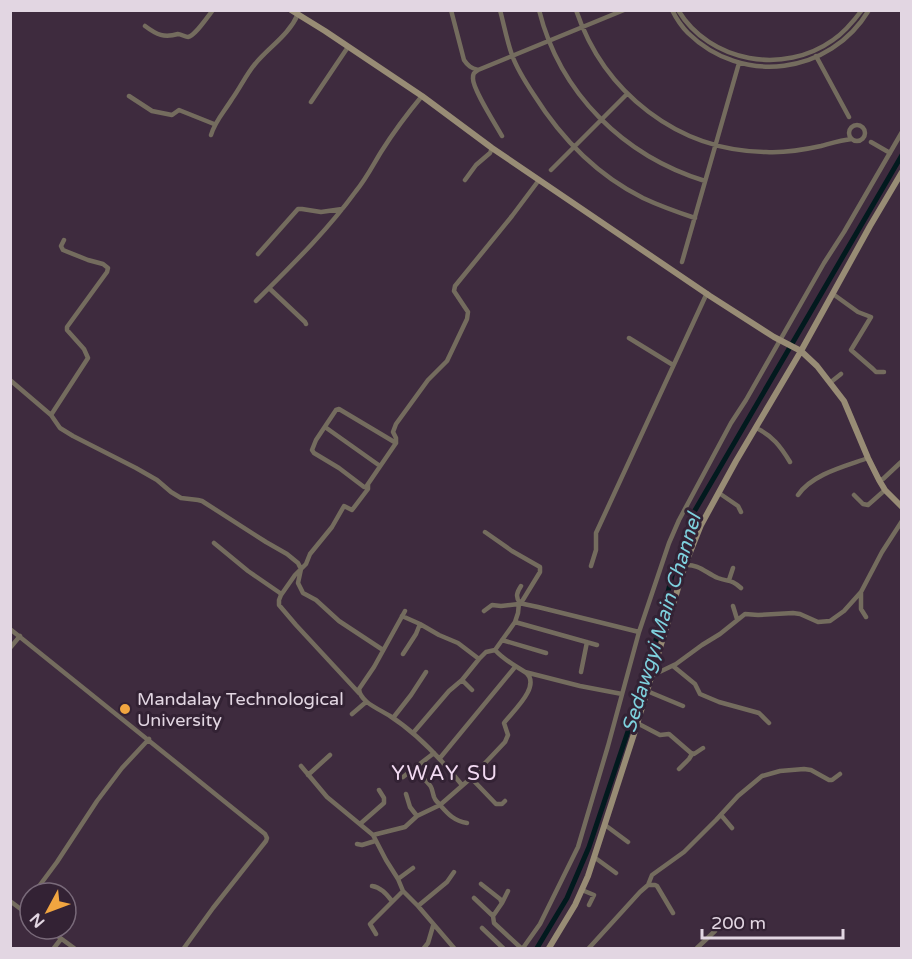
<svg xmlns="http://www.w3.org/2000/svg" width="912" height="959" font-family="'Varela Round',sans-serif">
<rect width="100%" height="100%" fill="#3e2b3e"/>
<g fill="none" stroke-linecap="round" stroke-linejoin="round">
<path stroke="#021a1e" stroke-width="5" d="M537 948 567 898 589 847 647 675 673 572 694 512 902 155"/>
<path stroke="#746c5e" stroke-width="4.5" d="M451 10 464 60C468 66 471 68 478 70
M500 10C504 25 507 41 512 55 517 69 526 83 534 95 561 138 597 175 643 198 660 206 677 212 695 218
M539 10C560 94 624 156 705 181
M576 10C604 93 678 151 766 152 785 153 803 150 821 146 832 143 841 140 852 139
M672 10C676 18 681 26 688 33 742 86 830 75 869 10
M678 10C710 63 784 75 833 40 845 32 853 22 862 10
M145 26C157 35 164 38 178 34 180 34 186 37 188 37 195 36 208 16 213 10
M816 56 849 117
M129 96 152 111 172 115 179 110 214 124
M311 102 348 47
M849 133a8 8 0 1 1 16 0a8 8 0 1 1-16 0Z
M211 135C215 121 224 112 232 99 240 88 246 75 255 64 269 47 289 35 298 14
M502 136C496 125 472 88 473 78 473 73 474 73 478 70L624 10
M871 142 890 153
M551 170 627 94
M465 180 476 165 490 153 492 148
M258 254 298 209H302L321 212 342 209
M682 262 739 63
M269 288 305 322 306 324
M833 294 858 312 871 317 851 350 873 369 876 372H884
M256 301C291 266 327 231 356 191 366 179 373 165 381 152 393 133 407 114 422 96
M629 338 673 365
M10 380 51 415 60 428 73 436 136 468 157 480 171 492 181 498 198 500 202 501 266 542 287 554 298 563 301 569 298 583 303 593 316 600 339 621 383 650
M831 382 841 374
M51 415 88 358 84 349 67 330V327L107 272 108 268 103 264 88 260 63 250 61 246 64 240
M325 427 380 466
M756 428C772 435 781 447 790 462
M879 480 883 479 900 463 902 461
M368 484 366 487H364L339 468 314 453 312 450 316 440 336 410 339 409 396 443
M719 493 738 506 741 512
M798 495C812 474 846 466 868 458
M854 495 863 504 868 505 885 490
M485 532 512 551 540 567V572L521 603
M214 543 248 571 280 593 281 595 279 600V605L296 625 359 693
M685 565C699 564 706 573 718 578 729 582 731 579 741 588
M591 566 596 550V533L707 293
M729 580 733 568
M861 592V609L866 617
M281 595 295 575 306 564 310 554 332 527 344 506 352 510 368 489V484L396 443V438L393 432 396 424 428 380 447 361 467 319 468 312 454 291 455 286 512 216 539 180
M520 603C515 597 517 592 521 586
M733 606 737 619
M405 611 374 667 359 689C360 702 379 709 390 716 418 734 441 759 462 785
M484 611 492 605 501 606 519 604
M402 616 420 624 439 635 458 643 479 659
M515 622 597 645
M10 629 265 834 267 838 266 841 213 908 184 948
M502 640 546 653
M10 648 20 636
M403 654 416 634 420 624
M673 666 695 684 700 694 719 702 759 713 769 723
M525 672 580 686 622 694
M581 672 587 642
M651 676 676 664 702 645 720 634 745 614 758 615 793 613 800 614 818 622 830 621 844 611 861 592 882 552 902 521
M462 680 472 690
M647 691 683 706
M352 714 366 702
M393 718 411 695 426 672
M637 723 660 735 669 734 691 753 694 754 703 748
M413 733 449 691 462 680 479 659 486 652 495 650
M440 758 515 667
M301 766 327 797 373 835
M679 769 689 759 692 754
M308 775 330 755
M403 777 434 753
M471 778 496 804H502L505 801
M425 780C433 788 431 787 434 797 436 802 436 800 440 805 448 814 454 821 467 823
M406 794 410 807 417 816
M721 815 732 828
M360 824 384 803V798L379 790
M605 825 628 842
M357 844 362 845 375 841
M594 857 616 873
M398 879 413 868
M481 884 500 899 502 903 493 916 494 923 521 948
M648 885H655L657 886 673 913
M372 886C381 887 387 895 392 901
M582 890 594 895 589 905
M34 893 57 862 97 801 122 768 149 739
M474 898 493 916
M10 901 30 916
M502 903 508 891
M418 906 447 882 454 872
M22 909 30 898
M482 928 503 948
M48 929 74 948
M376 934 370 924 403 891
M54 948 61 939
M424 948 428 943 433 926
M454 948 418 906 403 891 398 879 386 860 373 835 405 827 417 816 440 805 471 778 505 742 508 735 504 723C512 712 543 685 525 672 514 665 504 660 495 650L515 622 518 613 519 603 538 607 639 632
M523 948 540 924 578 847 608 746 639 632 669 543 679 520 731 423 746 400 824 263 844 232 902 132
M589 948 640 892 648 885 652 875 684 852 716 820 738 796 762 776 780 771 804 769 811 770 829 780H832L840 774
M697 948 715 931"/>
<path stroke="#988c75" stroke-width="6" d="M291 10 325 31 422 96 492 148 710 296 774 337 801 351 817 366 844 401 868 458 879 480 885 490 902 507
M549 948 575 905 588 876 634 734 685 565 701 525 736 461 801 351 870 226 902 172"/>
</g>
<circle fill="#f1a540" stroke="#332234" stroke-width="2" cx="125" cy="709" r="6"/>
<g text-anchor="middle" stroke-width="6" stroke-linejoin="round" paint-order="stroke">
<g font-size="18" fill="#e2d6e2" stroke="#332234" text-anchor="start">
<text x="137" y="705">Mandalay Technological<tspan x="137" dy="21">University</tspan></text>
</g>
<g font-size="20" font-style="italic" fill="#7ed1de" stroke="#332234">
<text transform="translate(661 623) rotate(-73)" y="7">Sedawgyi Main Channel</text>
</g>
<g font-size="21" letter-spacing="1.5" fill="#f2daf2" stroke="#332234">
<text x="445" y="780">YWAY SU</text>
</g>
</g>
<rect width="912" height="959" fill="none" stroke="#e2d6e2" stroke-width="24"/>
<g transform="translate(48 911) rotate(229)"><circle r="28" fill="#332234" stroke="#796a7a" stroke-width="1.5"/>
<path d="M0-4.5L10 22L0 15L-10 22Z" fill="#f1a540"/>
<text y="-9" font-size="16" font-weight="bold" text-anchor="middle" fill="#e2d6e2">N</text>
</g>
<path d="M702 929v9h141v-9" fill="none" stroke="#e2d6e2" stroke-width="3"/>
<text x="711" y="929" font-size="18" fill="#e2d6e2" stroke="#332234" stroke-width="4.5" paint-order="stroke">200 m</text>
</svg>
